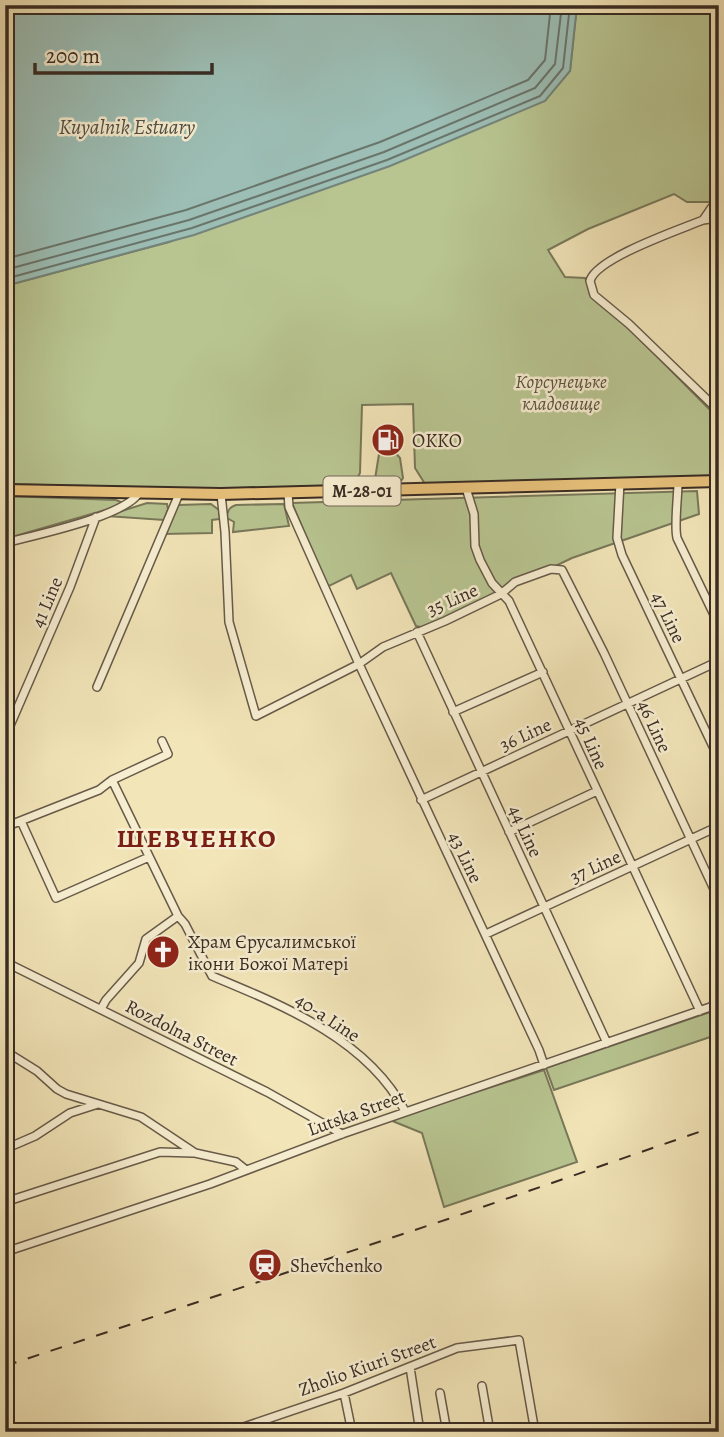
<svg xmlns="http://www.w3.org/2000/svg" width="724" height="1437" font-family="Alegreya,serif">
<rect width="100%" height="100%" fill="#f2e5b8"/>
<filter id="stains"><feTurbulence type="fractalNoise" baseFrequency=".00286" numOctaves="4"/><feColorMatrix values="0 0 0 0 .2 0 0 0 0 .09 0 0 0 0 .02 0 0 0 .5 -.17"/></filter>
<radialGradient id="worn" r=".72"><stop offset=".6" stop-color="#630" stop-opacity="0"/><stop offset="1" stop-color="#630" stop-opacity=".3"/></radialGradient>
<path fill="#b8c591" stroke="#78785a" stroke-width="2" d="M577 5H719V202H687L674 194 588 229 548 250 565 277 585 278 593 298 622 321 719 419V477L425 484 415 468 413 404 362 405 360 473 353 486 217 489 5 484V286L169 242 570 71Z
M383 451 395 452 400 458 403 478 401 481H379L375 479 379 454Z
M697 491 699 514 572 558 426 628 416 626 391 573 357 589 351 575 327 587 292 503Z
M5 496 116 500 121 502 119 506 5 539Z
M147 503 167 504 168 509 164 520 106 516Z
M211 504 219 510 220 519 212 520V533L164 534 178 505Z
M284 504 289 526 233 532 234 522 227 518C227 511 229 507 236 505Z
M719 1009V1034L554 1090 546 1068Z
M544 1070 577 1162 444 1207 422 1133 390 1120Z"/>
<path fill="#9cbeb5" stroke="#74847b" stroke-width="2" d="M5 5H577L570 71 545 101 390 166 194 235 5 286Z"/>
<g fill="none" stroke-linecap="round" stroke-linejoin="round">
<path stroke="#6a756c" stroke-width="2" d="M5 259 186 210 380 142 528 80 545 60 551 5
M5 270 189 220 384 152 535 88 555 64 562 5
M5 279 192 228 387 160 540 96 563 68 570 5"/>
<defs>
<path id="minor" d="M703 220 712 207 719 205
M719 222 710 219 703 220C679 230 596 258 590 281L594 295 629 324 719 411
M678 482C678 498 674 525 677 538L719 625
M620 483 617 538 622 555 719 759
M466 488 474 514 475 546 480 560 492 583 509 601 700 1011
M288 493 289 507 359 664 539 1050 544 1065
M221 494 225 532 229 622 256 716 359 664 383 647 445 621 501 594 515 582 551 569 562 570 604 653 719 900
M5 543C35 535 123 517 139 493
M417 632 607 1043
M97 687 179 494
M453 712 543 672
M5 737 70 587 96 517
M112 780 178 916 185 924 212 976C284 1006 367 1039 405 1111
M421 800 719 661
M21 821 56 898 149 857
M5 827 99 790 112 780 168 754 162 741
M509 832 597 791
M486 934 719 826
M5 962 267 1092 342 1134
M101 1009 106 1000 139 963 146 939 178 916
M5 1051 37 1071 57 1089 66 1094 141 1117 195 1153 236 1162 246 1170
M5 1149 35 1136 70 1113 98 1104
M5 1202 160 1152 193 1153
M5 1252 210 1184 342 1134 719 1004
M410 1367 420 1432
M482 1386 490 1432
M344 1393 352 1432
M440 1393 447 1432
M229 1432 344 1393 457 1348 519 1340 535 1432"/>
<path id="trunk" d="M5 490 221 494 719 481"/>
</defs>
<use href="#minor" stroke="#675a49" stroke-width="10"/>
<use href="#trunk" stroke="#392c24" stroke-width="14"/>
<use href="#minor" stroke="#f7eed1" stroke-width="7"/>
<use href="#trunk" stroke="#e9c27c" stroke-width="10"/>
<path stroke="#392c24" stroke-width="2" stroke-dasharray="12 12" stroke-linecap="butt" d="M5 1366 448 1219 719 1125"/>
</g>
<defs>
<symbol id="fuel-disc" viewBox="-11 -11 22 22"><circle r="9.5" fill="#8f2418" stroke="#f7eed1"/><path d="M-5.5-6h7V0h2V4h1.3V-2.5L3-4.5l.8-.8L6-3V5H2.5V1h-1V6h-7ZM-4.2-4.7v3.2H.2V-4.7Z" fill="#fff"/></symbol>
<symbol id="church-disc" viewBox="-11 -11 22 22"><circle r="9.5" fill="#8f2418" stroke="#f7eed1"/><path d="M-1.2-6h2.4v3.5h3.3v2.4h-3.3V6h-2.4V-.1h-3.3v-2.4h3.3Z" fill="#fff"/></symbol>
<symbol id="station-disc" viewBox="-11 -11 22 22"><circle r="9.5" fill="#8f2418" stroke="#f7eed1"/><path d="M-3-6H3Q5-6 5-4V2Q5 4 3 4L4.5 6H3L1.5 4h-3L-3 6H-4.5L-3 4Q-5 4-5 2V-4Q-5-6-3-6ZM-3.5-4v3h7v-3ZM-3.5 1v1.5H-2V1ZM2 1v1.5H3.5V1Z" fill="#fff"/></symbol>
</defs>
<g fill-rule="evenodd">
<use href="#fuel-disc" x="369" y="421" width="38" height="38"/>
<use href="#church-disc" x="144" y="933" width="38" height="38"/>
<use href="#station-disc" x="246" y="1246" width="38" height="38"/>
</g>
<g text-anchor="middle" stroke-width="5" stroke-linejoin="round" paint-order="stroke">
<rect fill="#f7eed1" stroke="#726658" stroke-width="2" x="323.5" y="476.5" width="77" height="29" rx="5"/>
<g font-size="18" font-weight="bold" fill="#392c24">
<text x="362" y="497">М-28-01</text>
</g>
<g font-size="19" font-style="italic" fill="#59523f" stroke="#f7eed1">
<text x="561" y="388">Корсунецьке<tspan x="561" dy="22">кладовище</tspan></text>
</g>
<g font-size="19" fill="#392c24" stroke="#f7eed1" text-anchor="start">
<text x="412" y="447">OKKO</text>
<text x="188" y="948">Храм Єрусалимської<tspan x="188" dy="22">ікони Божої Матері</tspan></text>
<text x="290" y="1272">Shevchenko</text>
</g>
<g font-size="19" fill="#392c24" stroke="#f7eed1">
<text transform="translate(452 599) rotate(-24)" y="7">35 Line</text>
<text transform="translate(46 602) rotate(-67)" y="7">41 Line</text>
<text transform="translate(669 617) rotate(64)" y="7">47 Line</text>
<text transform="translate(655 726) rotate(65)" y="7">46 Line</text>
<text transform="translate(525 734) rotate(-25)" y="7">36 Line</text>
<text transform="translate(592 743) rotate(66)" y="7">45 Line</text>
<text transform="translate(526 831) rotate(65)" y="7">44 Line</text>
<text transform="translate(466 857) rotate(64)" y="7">43 Line</text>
<text transform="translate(595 866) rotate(-25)" y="7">37 Line</text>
<text transform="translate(328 1017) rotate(33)" y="7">40-a Line</text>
<text transform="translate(182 1032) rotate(27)" y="7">Rozdolna Street</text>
<text transform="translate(356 1112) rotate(-20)" y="7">Lutska Street</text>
<text transform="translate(367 1365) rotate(-20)" y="7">Zholio Kiuri Street</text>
</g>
<g font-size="21" font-style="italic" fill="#525048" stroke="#f7eed1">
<text x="127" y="134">Kuyalnik Estuary</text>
</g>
<g font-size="26" font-weight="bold" letter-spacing="2" fill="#7a1f14" stroke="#f7eed1">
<text x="197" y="847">ШЕВЧЕНКО</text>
</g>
</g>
<rect width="724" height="1437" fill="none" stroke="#f2e5b8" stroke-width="28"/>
<rect x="7" y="7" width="710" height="1423" fill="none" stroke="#392c24" stroke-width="3.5"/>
<rect x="14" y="14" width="696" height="1409" fill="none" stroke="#392c24" stroke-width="2"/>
<path d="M35 63v10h177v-10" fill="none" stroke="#392c24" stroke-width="3.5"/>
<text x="46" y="63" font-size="21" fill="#392c24" stroke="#f7eed1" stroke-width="5" paint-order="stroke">200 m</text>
<rect width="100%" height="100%" filter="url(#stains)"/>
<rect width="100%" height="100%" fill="url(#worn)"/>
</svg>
